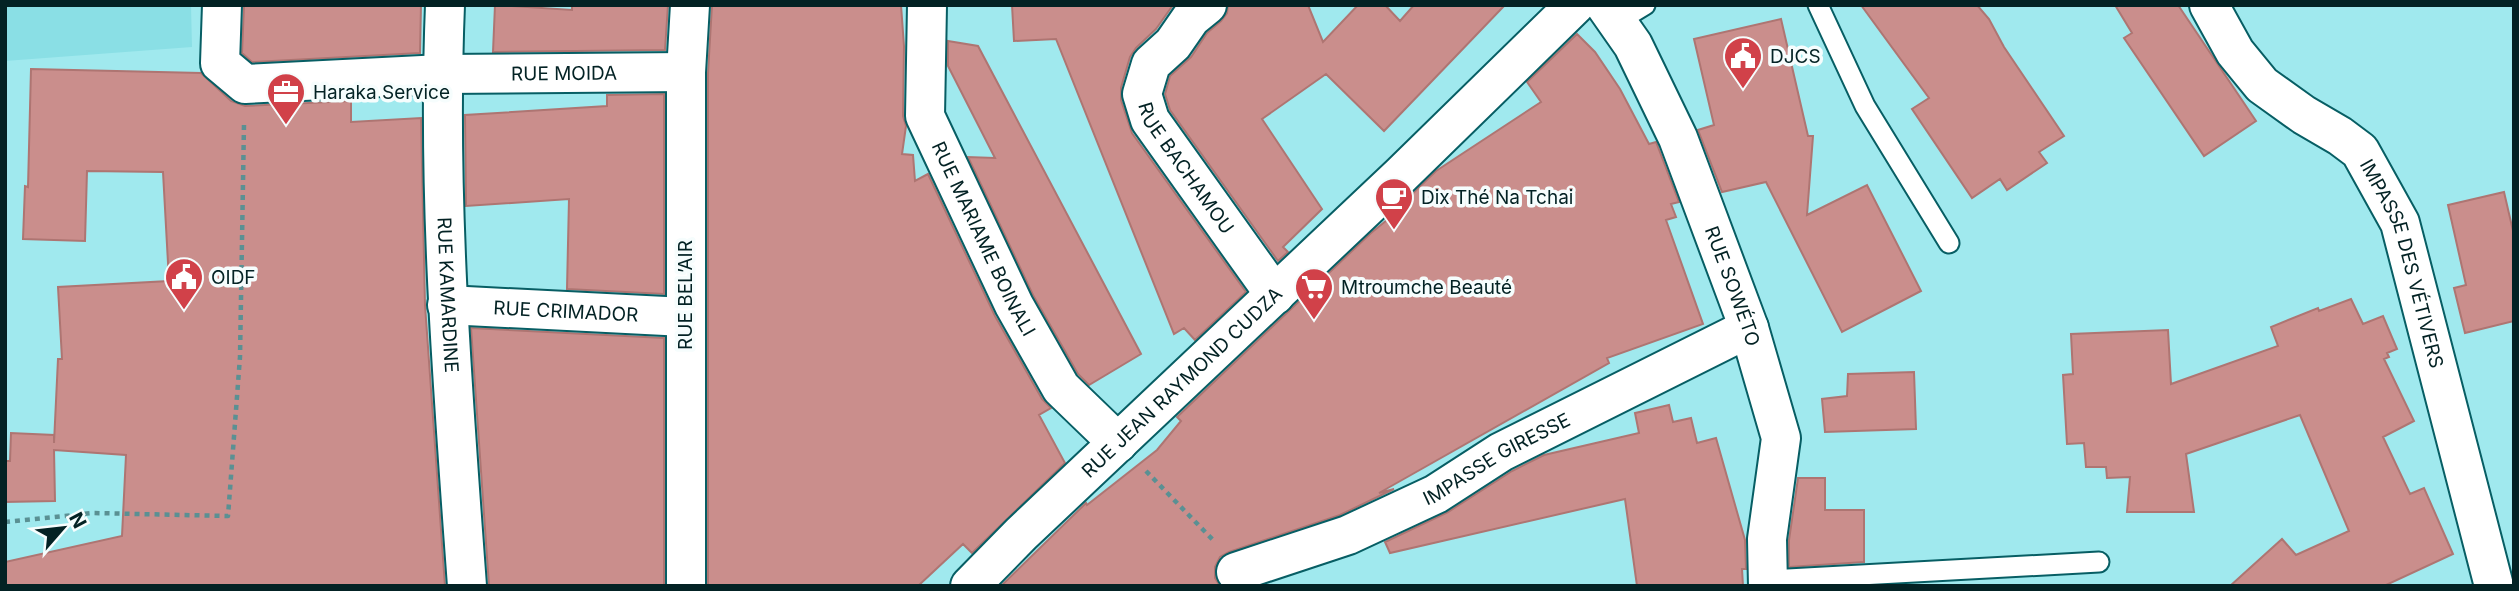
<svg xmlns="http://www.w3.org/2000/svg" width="2519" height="591" font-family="Inter,sans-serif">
<rect width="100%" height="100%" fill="#a0e9ee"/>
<path fill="#8adfe5" d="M5 5H191L192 47 5 61Z"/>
<path fill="#ca8e8c" stroke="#ae7572" stroke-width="2" d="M244 5H421L420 53 252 62 242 53Z
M495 5 572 10V5H668L665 50 493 52Z
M712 5H901L904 46 903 116 906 126 902 154 913 155 915 181 928 174 995 316 1042 399 1051 408 1039 415 1065 463 972 553 963 544 918 586H708V73Z
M1012 5H1173L1156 29 1136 48 1130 57 1121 88V100L1132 133 1246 292 1195 340 1184 328 1174 334 1056 39 1014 41Z
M1228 5H1308L1323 42 1358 5H1385L1400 21 1414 5H1505L1384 131 1326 74 1262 119 1322 209 1283 247 1288 252 1278 261 1170 110 1165 94 1170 76 1191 57 1207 33 1221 21 1227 13Z
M1861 5H1977L1989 19 2004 47 2064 136 2039 152 2047 163 2007 190 2000 179 1972 198 1912 109 1929 98Z
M2115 5H2178L2256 121 2204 156 2124 38 2132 33Z
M1781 19 1808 136H1813L1807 215 1867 185 1921 291 1842 332 1766 182 1722 192 1698 130 1714 125 1694 39Z
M1577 34 1595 52 1620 89 1649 144 1656 142 1658 147 1679 202 1671 204 1676 217 1666 220 1703 324 1607 358 1609 363 1379 493 1394 489 1340 515 1229 552 1220 557 1215 567V578L1220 586H1001L1086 503 1087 505 1157 450 1181 421 1177 417 1371 233 1409 202 1407 199 1436 171 1541 102 1527 82Z
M948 41 978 46 1141 354 1089 385 1078 374 1033 295 968 157 995 158 948 66Z
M31 69 201 73 231 101 245 106 351 101V122L421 118 425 305 445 586H5V562L122 536 126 455 54 450 55 501 5 502V461H10L11 433 54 435V443L58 359H62L58 287 169 281 163 172 87 171 85 241 23 239 25 186 28 187Z
M664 94V294L567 289 569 199 466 206 465 115 607 106V95Z
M2504 192 2514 235V321L2465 333 2454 288 2466 285 2448 205Z
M2351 299 2363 324 2383 316 2397 349 2387 353 2389 357 2384 359 2414 421 2383 437 2410 494 2424 488 2453 554 2384 586H2230L2282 539 2296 555 2349 531 2300 415 2186 454 2194 512H2127L2130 477 2107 478 2106 467H2086L2084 443 2067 444 2063 375 2073 374 2071 334 2168 330 2171 384 2278 346 2271 327 2318 308 2319 311Z
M471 328 664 338V586H489Z
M1914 372 1916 429 1825 432 1822 399 1847 396 1848 374Z
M1669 405 1673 422 1691 418 1697 443 1716 438 1745 540 1746 569H1742L1743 586H1637L1625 499 1390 553 1385 542 1448 512 1512 471 1544 455 1639 433 1635 413Z
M1798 478H1825V510H1864V562L1789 567V540Z"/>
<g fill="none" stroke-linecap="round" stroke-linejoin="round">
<defs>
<path id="lane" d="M1818 5 1865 106 1949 243
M1617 22 1645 5
M1768 580 2099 562"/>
<g id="street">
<path id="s1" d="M222 5 220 63 245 84 442 74 686 72"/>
<path id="s2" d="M445 5C437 199 453 392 467 586"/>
<path id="s3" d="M927 5 925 116 1014 305 1061 388 1118 443"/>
<path id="s4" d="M1207 5 1191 18 1173 44 1151 64 1142 94 1150 120 1275 295"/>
<path id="s5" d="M1605 5 1633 45 1678 138 1749 328 1781 438 1767 539 1768 586"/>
<path id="s6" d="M2209 5 2235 52 2262 85 2304 115 2340 136 2360 151 2400 223 2494 586"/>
<path id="s7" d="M447 305 685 317"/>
<path id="s8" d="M1236 572 1348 535 1436 494 1501 452 1749 328"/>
<path d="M686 586V72L690 5"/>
<path id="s9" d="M970 586 1021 534 1401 175 1575 5"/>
</g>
</defs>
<use href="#lane" stroke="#075e64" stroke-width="23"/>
<use href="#street" stroke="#075e64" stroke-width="42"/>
<path stroke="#5a9093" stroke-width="4.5" stroke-dasharray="5 5" stroke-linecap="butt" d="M1146 471 1213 540
M5 522 93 513 228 516 240 357 244 124"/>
<use href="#lane" stroke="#fff" stroke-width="19"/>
<use href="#street" stroke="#fff" stroke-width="38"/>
</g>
<defs>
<symbol id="civic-pin" viewBox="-11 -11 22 30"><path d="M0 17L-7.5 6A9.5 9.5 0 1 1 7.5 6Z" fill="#d14149" stroke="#f6fdfd"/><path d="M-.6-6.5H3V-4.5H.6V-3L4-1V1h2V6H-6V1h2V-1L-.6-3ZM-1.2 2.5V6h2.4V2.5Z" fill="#fff"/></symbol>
<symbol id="office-pin" viewBox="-11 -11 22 30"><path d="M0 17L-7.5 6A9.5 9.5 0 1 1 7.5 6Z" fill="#d14149" stroke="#f6fdfd"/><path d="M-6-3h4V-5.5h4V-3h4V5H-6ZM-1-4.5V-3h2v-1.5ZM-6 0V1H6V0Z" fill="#fff"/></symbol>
<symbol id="cafe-pin" viewBox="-11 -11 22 30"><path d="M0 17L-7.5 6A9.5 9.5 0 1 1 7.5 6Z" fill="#d14149" stroke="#f6fdfd"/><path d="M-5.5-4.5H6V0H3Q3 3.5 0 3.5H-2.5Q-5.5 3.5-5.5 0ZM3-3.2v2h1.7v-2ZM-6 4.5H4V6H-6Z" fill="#fff"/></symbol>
<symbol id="supermarket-pin" viewBox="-11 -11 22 30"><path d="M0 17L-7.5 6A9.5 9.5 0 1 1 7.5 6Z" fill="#d14149" stroke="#f6fdfd"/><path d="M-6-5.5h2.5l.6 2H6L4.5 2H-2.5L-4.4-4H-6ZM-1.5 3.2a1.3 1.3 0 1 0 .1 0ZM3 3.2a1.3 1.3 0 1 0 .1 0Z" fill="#fff"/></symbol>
</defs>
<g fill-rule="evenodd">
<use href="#civic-pin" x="1721" y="34" width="44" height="60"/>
<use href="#office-pin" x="264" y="70" width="44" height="60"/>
<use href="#cafe-pin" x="1372" y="175" width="44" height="60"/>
<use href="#civic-pin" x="162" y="255" width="44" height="60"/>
<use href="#supermarket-pin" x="1292" y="265" width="44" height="60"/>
</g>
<g text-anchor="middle" stroke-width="7" stroke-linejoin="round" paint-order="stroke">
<g font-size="19" fill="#032224" stroke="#f6fdfd" text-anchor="start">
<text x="1770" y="63">DJCS</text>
<text x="313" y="99">Haraka Service</text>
<text x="1421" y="204">Dix Thé Na Tchai</text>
<text x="211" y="284">OIDF</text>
<text x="1341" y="294">Mtroumche Beauté</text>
</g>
<g font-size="19" fill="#032224" stroke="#f6fdfd">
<text dy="7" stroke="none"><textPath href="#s1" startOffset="410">RUE MOIDA</textPath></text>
<text dy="7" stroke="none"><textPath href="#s4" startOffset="200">RUE BACHAMOU</textPath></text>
<text dy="7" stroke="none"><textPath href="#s3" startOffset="247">RUE MARIAME BOINALI</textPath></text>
<text dy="7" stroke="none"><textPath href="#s6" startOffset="336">IMPASSE DES VÉTIVERS</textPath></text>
<text dy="7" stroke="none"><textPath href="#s5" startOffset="310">RUE SOWÉTO</textPath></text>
<text transform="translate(685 295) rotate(-90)" y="7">RUE BEL’AIR</text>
<text dy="7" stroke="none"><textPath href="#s2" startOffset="290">RUE KAMARDINE</textPath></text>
<text dy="7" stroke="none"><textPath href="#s7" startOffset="119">RUE CRIMADOR</textPath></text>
<text dy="7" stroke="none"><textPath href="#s9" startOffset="294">RUE JEAN RAYMOND CUDZA</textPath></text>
<text dy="7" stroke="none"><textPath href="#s8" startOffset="285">IMPASSE GIRESSE</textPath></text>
</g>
</g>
<rect width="2519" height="591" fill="none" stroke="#032224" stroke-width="14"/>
<g transform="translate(63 528) rotate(62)" stroke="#f6fdfd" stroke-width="5" paint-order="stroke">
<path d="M0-5L12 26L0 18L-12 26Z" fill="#032224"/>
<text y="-10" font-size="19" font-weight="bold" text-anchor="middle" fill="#032224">N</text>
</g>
</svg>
